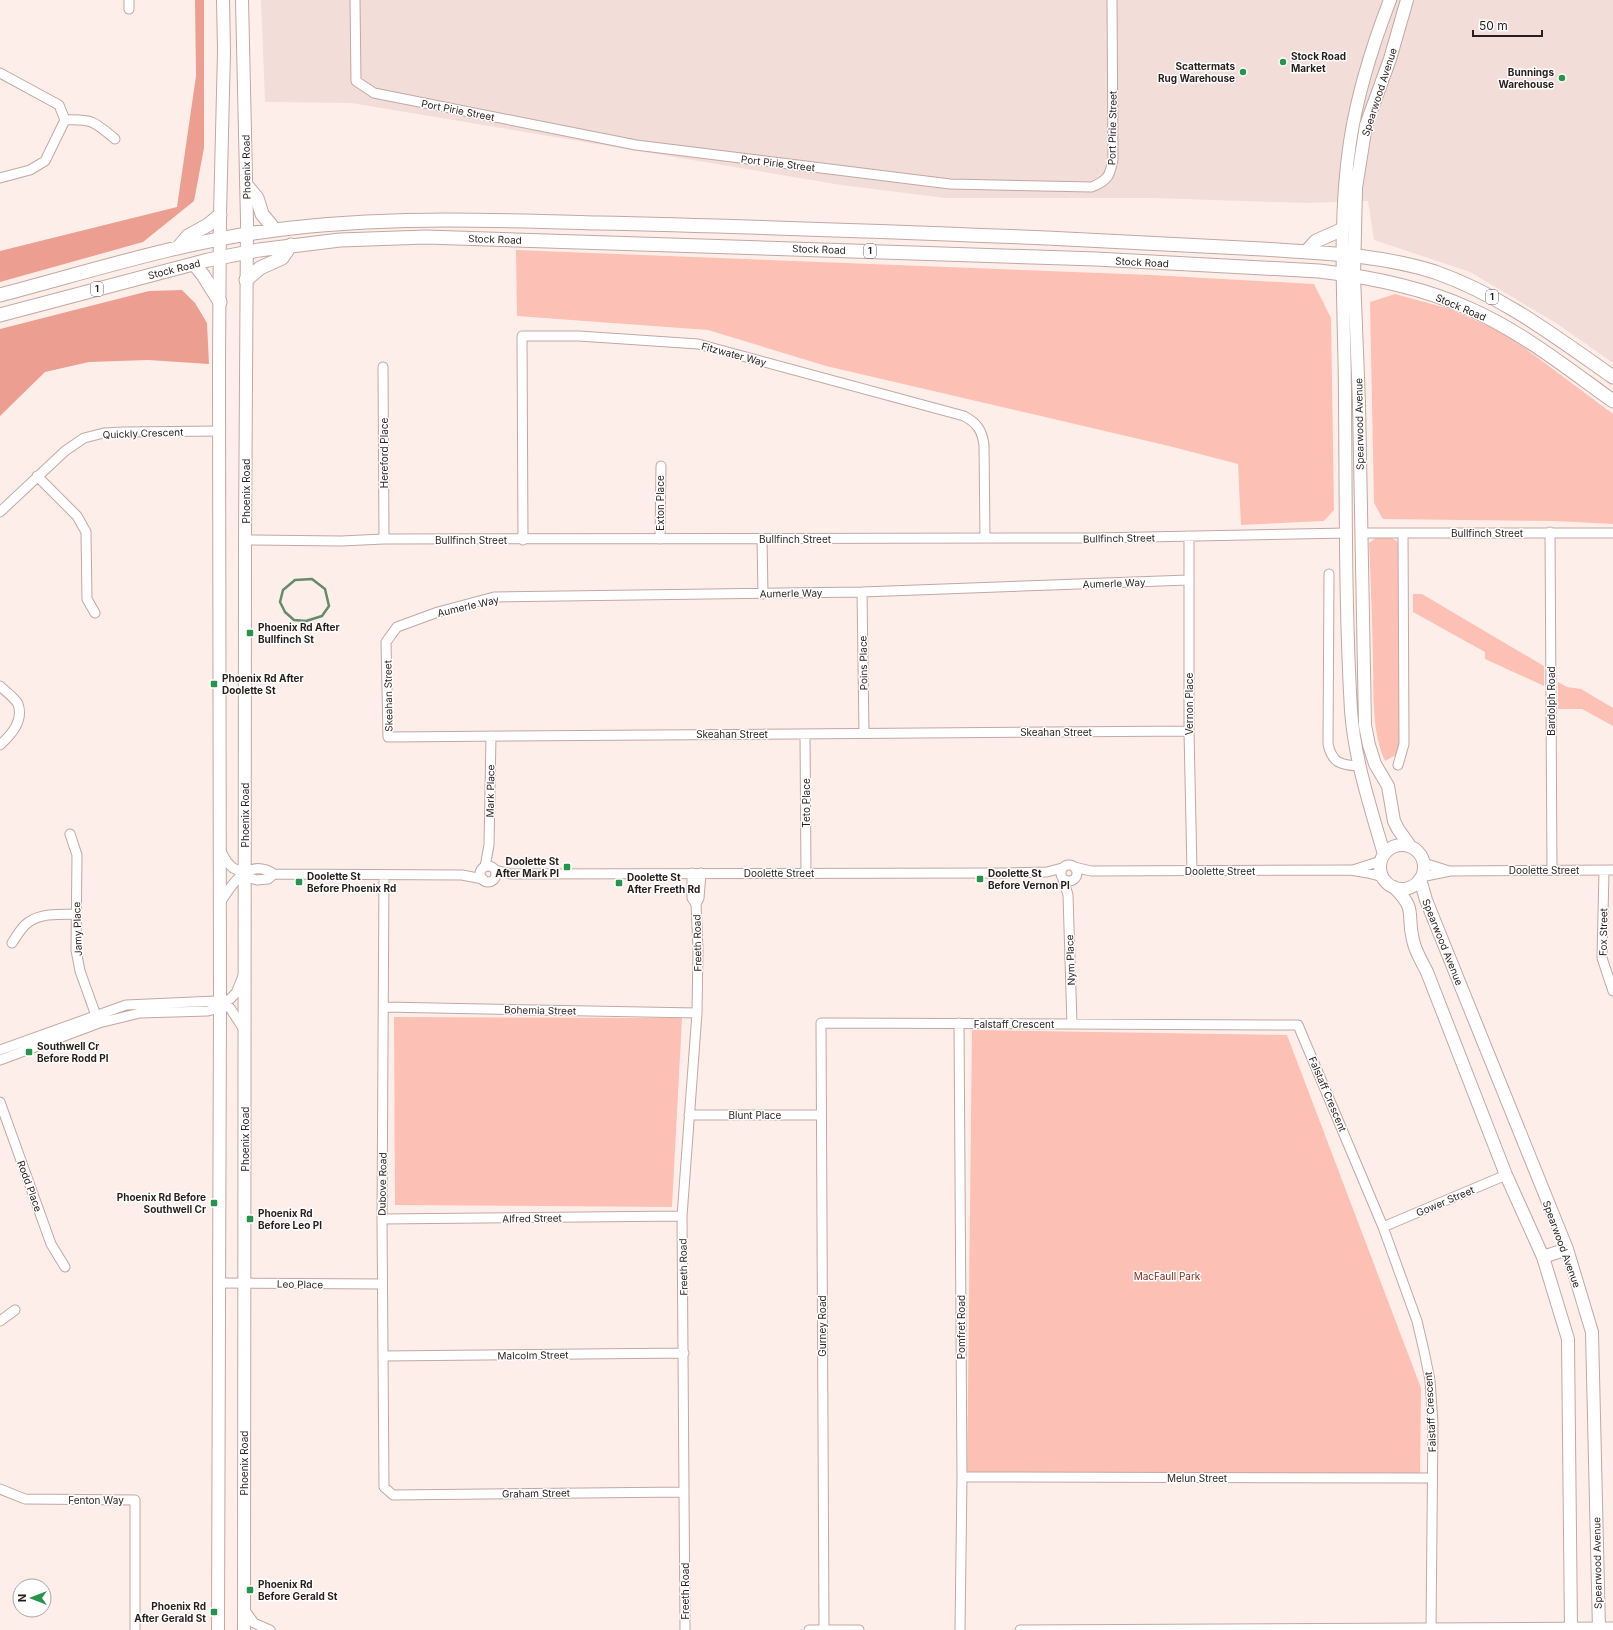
<svg xmlns="http://www.w3.org/2000/svg" width="1613" height="1630" font-family="Inter,sans-serif">
<rect width="100%" height="100%" fill="#feeeea"/>
<path fill="#f2ddd9" d="M261 0H1613V363L1556 323 1470 272 1374 240 1368 201 1306 203 1153 198H945L841 185 351 103 265 102Z"/>
<path fill="#fdc0b5" d="M516 250 1151 275 1314 284 1331 318 1334 510 1324 521 1241 525 1238 464 1169 446 826 366 708 330 517 316Z
M1395 294 1450 309 1506 334 1613 414V524L1554 521 1383 519 1374 503 1370 302Z
M1377 537H1389L1397 541 1400 549V743L1396 755 1385 761C1371 730 1374 693 1373 660 1372 621 1371 582 1369 543Z
M1422 594 1544 666V686L1485 659V652L1413 612V594Z
M1558 682 1567 687 1581 689 1613 708V726L1582 709H1558Z
M394 1017 682 1018 672 1207 395 1205Z
M972 1030 1287 1035 1421 1388 1420 1473 967 1474Z"/>
<path fill="#ec9e90" d="M195 0H204V148L194 201 143 242 0 282V251L177 207 196 76Z
M182 290 195 303 207 323 209 364 148 360 89 362 45 372 0 416V329L149 291Z"/>
<g fill="none" stroke-linecap="round" stroke-linejoin="round">
<path stroke="#638c69" stroke-width="2.5" d="M312 579 325 589 329 606 322 616 306 621 294 620 285 612 280 602 283 590 295 580Z"/>
<defs>
<path id="minor" d="M129 0V9
M355 0 356 81 374 93 636 145 950 184 1092 187C1108 180 1110 176 1113 159L1112 0
M0 73 59 105 65 120
M65 120C92 119 94 121 115 139
M0 178 30 170 45 161 65 120
M383 367 384 539
M37 476 77 516 86 532 87 599 95 613
M0 512 65 451 84 438 104 433 124 432 220 431
M1550 532 1552 870
M1361 533H1613
M1189 536V731L1192 871
M660 539 661 466
M762 539 763 594
M245 540 341 541 384 539 1094 538 1346 533
M523 540 522 336H579L698 344 964 416C977 423 982 430 984 445L985 538
M1329 574 1328 744C1332 763 1341 765 1358 766
M1188 580 862 592 494 597 438 612 397 627 386 642 388 737 1189 731
M862 592 864 733
M0 686C5 691 15 698 18 704 24 721 11 735 0 745
M805 734 806 873
M1398 765 1404 744 1403 533
M70 834 77 855 76 950 80 971 98 1021
M220 850 227 862 233 868 245 873 250 878 257 880 268 879 274 874
M1424 863 1449 871
M1061 873a8 8 0 1 1 16 0a8 8 0 1 1-16 0Z
M480 874a8 8 0 1 1 16 0a8 8 0 1 1-16 0Z
M485 867 489 845 491 736
M1074 867 1091 871 1350 870 1368 873 1383 877
M495 870 511 874 1004 873 1047 872 1062 868
M1353 870 1381 861
M1604 871 1602 958 1613 991
M384 875 382 1219 384 1487 393 1495 684 1492
M1421 877 1450 871 1613 870
M1063 879 1068 895 1072 1024
M220 903C232 884 248 857 274 874L462 875 483 879
M696 904 699 898 701 873
M12 943C16 937 20 930 25 925 38 912 59 915 76 914
M384 1007 697 1013
M959 1023 962 1477 960 1630
M0 1050 126 1005 216 1001 230 1008 245 1031
M0 1060 99 1023 140 1013 208 1011 215 1009 220 1003 230 999 236 993 243 976
M0 1102 51 1244 65 1267
M689 1115H821
M382 1219 682 1216
M1383 1227 1506 1175
M218 1283 382 1284
M0 1321 15 1310
M383 1356 684 1353
M962 1477 1432 1478
M0 1489 25 1499 135 1500V1630
M244 1609 254 1623 270 1630
M685 1630 682 1216 697 1013 698 949 696 904 692 898V873
M809 1630H859
M824 1630 821 1023 1298 1025 1383 1227 1417 1321 1424 1351 1430 1380 1433 1423 1431 1629
M1020 1630 1613 1627"/>
<path id="major" d="M242 0 247 221 245 540 244 1630
M1407 0 1390 59 1366 125 1356 188 1354 276 1359 403 1365 725 1369 745 1375 764 1388 786 1394 821 1398 829 1410 846
M1380 867a22 22 0 1 1 44 0a22 22 0 1 1-44 0Z
M1384 854C1370 806 1355 761 1351 711 1345 608 1346 505 1345 401 1345 315 1337 228 1350 142 1357 96 1373 44 1390 0
M1420 879 1426 900 1567 1249 1592 1332 1599 1630
M1394 887C1418 911 1406 913 1413 940 1415 951 1422 962 1427 972L1506 1175 1543 1257 1568 1339 1571 1630
M1543 1257 1567 1249
M218 1630 220 1003 219 366 220 215 224 51 223 0"/>
<path id="highway" d="M247 186 257 198 262 214 275 230
M178 248 188 236 208 225 220 215
M1306 252 1316 241 1343 229
M194 264 203 275 220 302
M246 280 260 268 282 258 291 245
M0 295C91 271 181 242 275 230 382 216 490 220 598 223 748 226 897 232 1047 238 1118 242 1190 245 1262 249 1320 253 1379 254 1435 272 1501 295 1556 337 1613 377
M0 315 208 260 259 250 340 240 426 237 1096 259 1319 271C1371 277 1422 287 1470 309 1522 332 1567 368 1613 401"/>
</defs>
<use href="#minor" stroke="#c1a8a3" stroke-width="11"/>
<use href="#major" stroke="#c1a8a3" stroke-width="14"/>
<use href="#highway" stroke="#c1a8a3" stroke-width="15"/>
<use href="#minor" stroke="#fff" stroke-width="9"/>
<use href="#major" stroke="#fff" stroke-width="12"/>
<use href="#highway" stroke="#fff" stroke-width="13"/>
</g>
<g fill="#27944d" stroke="#fff" stroke-width="1.5">
<circle cx="1283" cy="62" r="4"/>
<circle cx="1243" cy="72" r="4"/>
<circle cx="1562" cy="78" r="4"/>
<rect x="246" y="629" width="8" height="8" rx="2"/>
<rect x="210" y="680" width="8" height="8" rx="2"/>
<rect x="563" y="863" width="8" height="8" rx="2"/>
<rect x="976" y="875" width="8" height="8" rx="2"/>
<rect x="295" y="878" width="8" height="8" rx="2"/>
<rect x="615" y="879" width="8" height="8" rx="2"/>
<rect x="25" y="1048" width="8" height="8" rx="2"/>
<rect x="210" y="1199" width="8" height="8" rx="2"/>
<rect x="246" y="1215" width="8" height="8" rx="2"/>
<rect x="246" y="1586" width="8" height="8" rx="2"/>
<rect x="210" y="1608" width="8" height="8" rx="2"/>
</g>
<g text-anchor="middle" stroke-width="3" stroke-linejoin="round" paint-order="stroke">
<g fill="#fff" stroke="#686261" stroke-width="1">
<rect x="864" y="244" width="12" height="14" rx="3"/>
<rect x="91" y="282" width="12" height="14" rx="3"/>
<rect x="1486" y="290" width="12" height="14" rx="3"/>
</g>
<g font-size="9" font-weight="bold" fill="#281f1d">
<text x="870" y="254">1</text>
<text x="97" y="292">1</text>
<text x="1492" y="300">1</text>
</g>
<g font-size="10" font-weight="bold" fill="#281f1d" stroke="#fff" text-anchor="start">
<text x="1291" y="60">Stock Road<tspan x="1291" dy="12">Market</tspan></text>
<text x="1235" y="70" text-anchor="end">Scattermats<tspan x="1235" dy="12">Rug Warehouse</tspan></text>
<text x="1554" y="76" text-anchor="end">Bunnings<tspan x="1554" dy="12">Warehouse</tspan></text>
<text x="258" y="631">Phoenix Rd After<tspan x="258" dy="12">Bullfinch St</tspan></text>
<text x="222" y="682">Phoenix Rd After<tspan x="222" dy="12">Doolette St</tspan></text>
<text x="559" y="865" text-anchor="end">Doolette St<tspan x="559" dy="12">After Mark Pl</tspan></text>
<text x="988" y="877">Doolette St<tspan x="988" dy="12">Before Vernon Pl</tspan></text>
<text x="307" y="880">Doolette St<tspan x="307" dy="12">Before Phoenix Rd</tspan></text>
<text x="627" y="881">Doolette St<tspan x="627" dy="12">After Freeth Rd</tspan></text>
<text x="37" y="1050">Southwell Cr<tspan x="37" dy="12">Before Rodd Pl</tspan></text>
<text x="206" y="1201" text-anchor="end">Phoenix Rd Before<tspan x="206" dy="12">Southwell Cr</tspan></text>
<text x="258" y="1217">Phoenix Rd<tspan x="258" dy="12">Before Leo Pl</tspan></text>
<text x="258" y="1588">Phoenix Rd<tspan x="258" dy="12">Before Gerald St</tspan></text>
<text x="206" y="1610" text-anchor="end">Phoenix Rd<tspan x="206" dy="12">After Gerald St</tspan></text>
</g>
<g font-size="10" fill="#281f1d" stroke="#fff">
<text transform="translate(1379 92) rotate(-72)" y="4">Spearwood Avenue</text>
<text transform="translate(458 110) rotate(11)" y="4">Port Pirie Street</text>
<text transform="translate(1112 128) rotate(-89)" y="4">Port Pirie Street</text>
<text transform="translate(778 163) rotate(7)" y="4">Port Pirie Street</text>
<text transform="translate(246 167) rotate(-91)" y="4">Phoenix Road</text>
<text transform="translate(495 239) rotate(2)" y="4">Stock Road</text>
<text transform="translate(819 249) rotate(2)" y="4">Stock Road</text>
<text transform="translate(1142 262) rotate(3)" y="4">Stock Road</text>
<text transform="translate(174 269) rotate(-14)" y="4">Stock Road</text>
<text transform="translate(1461 307) rotate(23)" y="4">Stock Road</text>
<text transform="translate(734 354) rotate(15)" y="4">Fitzwater Way</text>
<text transform="translate(1359 424) rotate(-91)" y="4">Spearwood Avenue</text>
<text transform="translate(143 433) rotate(-2)" y="4">Quickly Crescent</text>
<text transform="translate(384 453) rotate(-90)" y="4">Hereford Place</text>
<text transform="translate(246 491) rotate(-90)" y="4">Phoenix Road</text>
<text transform="translate(660 503) rotate(-90)" y="4">Exton Place</text>
<text x="1487" y="537">Bullfinch Street</text>
<text transform="translate(1119 538) rotate(-1)" y="4">Bullfinch Street</text>
<text x="795" y="543">Bullfinch Street</text>
<text x="471" y="544">Bullfinch Street</text>
<text transform="translate(1114 583) rotate(-2)" y="4">Aumerle Way</text>
<text transform="translate(791 593) rotate(-1)" y="4">Aumerle Way</text>
<text transform="translate(468 606) rotate(-13)" y="4">Aumerle Way</text>
<text transform="translate(863 663) rotate(-91)" y="4">Poins Place</text>
<text transform="translate(388 696) rotate(-91)" y="4">Skeahan Street</text>
<text transform="translate(1551 701) rotate(-90)" y="4">Bardolph Road</text>
<text transform="translate(1189 704) rotate(-90)" y="4">Vernon Place</text>
<text x="1056" y="736">Skeahan Street</text>
<text x="732" y="738">Skeahan Street</text>
<text transform="translate(490 791) rotate(-89)" y="4">Mark Place</text>
<text transform="translate(806 803) rotate(-90)" y="4">Teto Place</text>
<text transform="translate(245 815) rotate(-90)" y="4">Phoenix Road</text>
<text x="1544" y="874">Doolette Street</text>
<text x="1220" y="875">Doolette Street</text>
<text x="779" y="877">Doolette Street</text>
<text transform="translate(77 929) rotate(-92)" y="4">Jamy Place</text>
<text transform="translate(1603 932) rotate(-89)" y="4">Fox Street</text>
<text transform="translate(1443 942) rotate(68)" y="4">Spearwood Avenue</text>
<text transform="translate(697 943) rotate(-91)" y="4">Freeth Road</text>
<text transform="translate(1070 960) rotate(-92)" y="4">Nym Place</text>
<text transform="translate(540 1010) rotate(1)" y="4">Bohemia Street</text>
<text x="1014" y="1028">Falstaff Crescent</text>
<text transform="translate(1328 1094) rotate(67)" y="4">Falstaff Crescent</text>
<text x="755" y="1119">Blunt Place</text>
<text transform="translate(245 1139) rotate(-90)" y="4">Phoenix Road</text>
<text transform="translate(382 1184) rotate(-89)" y="4">Dubove Road</text>
<text transform="translate(30 1186) rotate(70)" y="4">Rodd Place</text>
<text transform="translate(1445 1201) rotate(-23)" y="4">Gower Street</text>
<text transform="translate(532 1218) rotate(-1)" y="4">Alfred Street</text>
<text transform="translate(1562 1244) rotate(70)" y="4">Spearwood Avenue</text>
<text transform="translate(683 1267) rotate(-91)" y="4">Freeth Road</text>
<text transform="translate(300 1284) rotate(1)" y="4">Leo Place</text>
<text transform="translate(822 1326) rotate(-90)" y="4">Gurney Road</text>
<text transform="translate(961 1327) rotate(-90)" y="4">Pomfret Road</text>
<text transform="translate(533 1355) rotate(-1)" y="4">Malcolm Street</text>
<text transform="translate(1430 1412) rotate(-93)" y="4">Falstaff Crescent</text>
<text transform="translate(244 1463) rotate(-90)" y="4">Phoenix Road</text>
<text x="1197" y="1482">Melun Street</text>
<text transform="translate(536 1493) rotate(-1)" y="4">Graham Street</text>
<text x="96" y="1504">Fenton Way</text>
<text transform="translate(1597 1563) rotate(-91)" y="4">Spearwood Avenue</text>
<text transform="translate(685 1591) rotate(-90)" y="4">Freeth Road</text>
</g>
<g font-size="10" fill="#81271c" stroke="#fff">
<text x="1167" y="1280">MacFaull Park</text>
</g>
</g>
<g transform="translate(32 1598) rotate(270)"><circle r="19" fill="#ffffff" stroke="#a9a5a5"/>
<path d="M0-3L7 15L0 10L-7 15Z" fill="#27944d"/>
<text y="-6" font-size="11" font-weight="bold" text-anchor="middle" fill="#281f1d">N</text>
</g>
<path d="M1473 30v6h69v-6" fill="none" stroke="#281f1d" stroke-width="2"/>
<text x="1479" y="30" font-size="12" fill="#281f1d" stroke="#ffffff" stroke-width="3" paint-order="stroke">50 m</text>
</svg>
